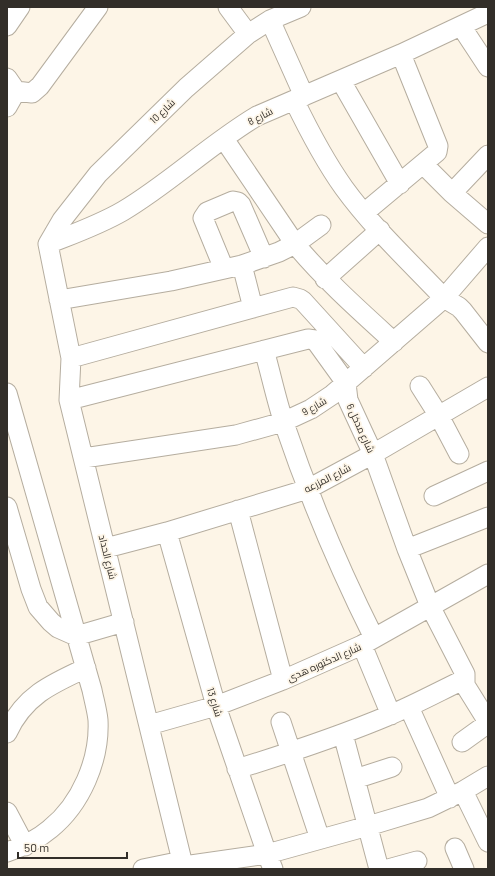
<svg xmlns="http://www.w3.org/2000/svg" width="495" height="876" font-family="Barlow,Cairo,sans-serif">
<rect width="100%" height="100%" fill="#fdf5e7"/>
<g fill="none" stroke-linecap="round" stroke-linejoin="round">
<defs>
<path id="minor" d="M228 7 248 34
M270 20 304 96
M7 26 20 7
M461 26 488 67
M7 78 16 91 32 93 40 86 98 7
M341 81 400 184
M294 100C309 131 324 160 344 188 373 228 410 262 444 298L459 307 463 311 488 343
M7 107 16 91
M224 139 295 244C325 280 360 311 394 342
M423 164 452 193 488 224
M452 193 488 155
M364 213 437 152 438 146 401 54
M48 244 71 358 69 400 184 869
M48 244C73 234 99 225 123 211 170 183 210 144 257 116L401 54 488 13
M48 244 62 220 98 174 186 88 248 34 270 20 301 7
M242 265 253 308
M224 269 203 218 207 212 233 201 238 202 241 205 264 258
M325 279 380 230
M59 300 171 281 242 265 279 252 295 244 321 225
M264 350C271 374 276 399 284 423 309 497 339 568 374 638
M71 358 293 297 300 299 303 301 364 368
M420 386 439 416 459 454
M7 393 92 690C94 700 97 710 98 720 100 760 81 804 50 829 37 840 22 847 7 852
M69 400 308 339 315 340 346 383 348 400 373 454 407 549 430 606 465 674V685L488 722 487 724 462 742
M84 458 236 435 283 422 311 409 332 395 444 298 488 247
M434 496 488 471
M7 507 31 589 38 607 51 622 58 628 76 636 124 622
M238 510 283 680
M167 532 216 706 267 854 273 869
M106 548 167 532 308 489 373 454 488 387
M407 549 488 517
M362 645 391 715
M409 707 450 798
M281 722 320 839
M149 725 216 706 283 680 362 645 488 574
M7 733C24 696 51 684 86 668
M343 734 379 869
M237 769C289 753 340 736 390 715 416 704 440 691 465 679
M355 779 392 767
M463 791 488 842
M7 812 25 846
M455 848 464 869
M184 866 267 854 368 826 428 808 463 791 488 776
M143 869 182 861
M388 869 417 861"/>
</defs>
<use href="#minor" stroke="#b5ad9f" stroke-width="21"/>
<use href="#minor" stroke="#fff" stroke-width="19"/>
</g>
<g text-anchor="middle" stroke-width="3.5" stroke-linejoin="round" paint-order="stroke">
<g font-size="10" fill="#322e29" stroke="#fdf5e7">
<text transform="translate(162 111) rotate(-44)" y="4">شارع 10</text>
<text transform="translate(260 116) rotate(-27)" y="4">شارع 8</text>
<text transform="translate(314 406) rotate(-30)" y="4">شارع 9</text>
<text transform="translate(361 428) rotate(65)" y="4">شارع مدخل 6</text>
<text transform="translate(327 478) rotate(-27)" y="4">شارع المزرعه</text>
<text transform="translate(108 557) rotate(76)" y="4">شارع الحداد</text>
<text transform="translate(324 662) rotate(-24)" y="4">شارع الدكتوره هدى</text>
<text transform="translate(215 702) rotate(73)" y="4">شارع 13</text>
</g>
</g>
<rect width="495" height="876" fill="none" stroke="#322e29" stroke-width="16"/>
<path d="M18 852v6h109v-6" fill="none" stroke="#322e29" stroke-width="2"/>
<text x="24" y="852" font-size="12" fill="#322e29" stroke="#fdf5e7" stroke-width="3" paint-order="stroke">50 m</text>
</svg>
